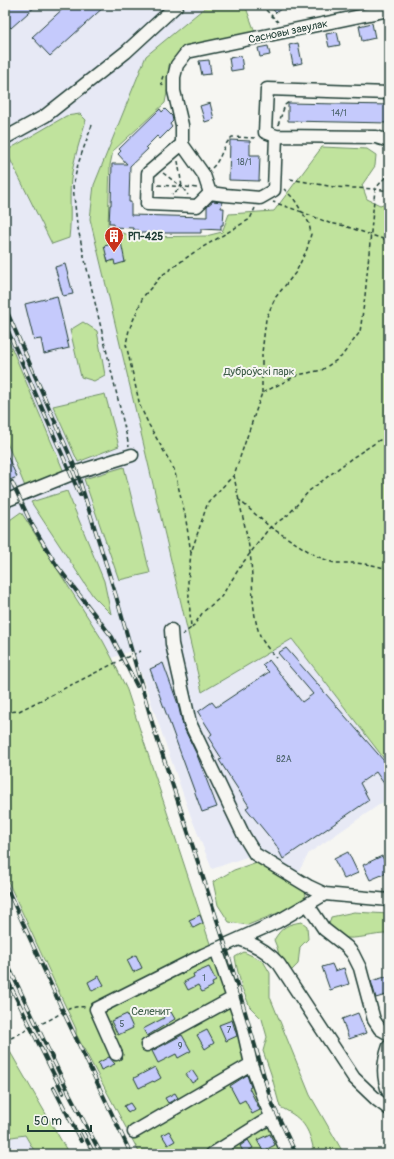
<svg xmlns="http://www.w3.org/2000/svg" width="394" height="1159" font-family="Pangolin,sans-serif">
<rect width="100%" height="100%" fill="#f6f6f2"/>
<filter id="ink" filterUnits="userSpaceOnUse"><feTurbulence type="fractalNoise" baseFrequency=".025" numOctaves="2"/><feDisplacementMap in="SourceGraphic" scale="8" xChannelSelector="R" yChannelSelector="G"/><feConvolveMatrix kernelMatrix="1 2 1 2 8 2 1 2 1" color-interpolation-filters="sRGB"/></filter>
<g filter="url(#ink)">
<path fill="#e7e9f5" d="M5 5H208L146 56 94 185 90 219 111 306 201 691 292 639 389 765V798L309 853 295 878 255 854 212 869 191 817 133 650 112 658 103 641 7 522 5 533Z
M25 1134 36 1154H5V1138Z"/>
<path fill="#c0e39d" stroke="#709068" d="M208 5H245L255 32 180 52 169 65 168 87 165 103 113 151 110 165 108 226 114 231 138 237 206 236 222 232 229 214 274 211 322 147 367 149 376 155 375 166 362 185 367 199 380 205 389 202V765L292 639 202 692 111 306 90 219 94 185 146 56Z
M80 114 86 120C81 137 75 155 72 172 68 194 72 216 69 238L52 244 6 151 66 116Z
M83 322 97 331 105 375 94 381 81 377 70 330Z
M5 332 64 472 26 489 5 438Z
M105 394 119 446 78 462 53 406Z
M124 467 150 573 119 580 84 479Z
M67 491 104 581 111 614 93 596 31 502Z
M21 512 103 641 112 658 127 690 269 1124 284 1154H140L76 1034V1029L5 875V533L7 522Z
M257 862 303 888 306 895 300 904 248 925 229 922 218 905 213 882 234 870Z
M354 912 389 914V934C375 933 355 941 341 937 336 936 331 930 328 928L331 917Z
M302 922 307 926 308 939 300 947 298 964 291 971 284 969C279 959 279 950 274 940 282 927 287 924 302 922Z
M244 952 263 961 270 973V997L310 1095 344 1154H309L313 1147C308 1125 300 1117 280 1107L271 1074 263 1051 267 1037 262 1019 250 1007 242 988 237 968 235 957Z
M5 1043 69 1154H36L25 1135 5 1138Z"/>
<path fill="#c5cafc" stroke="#1f3d34" d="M5 5H37L11 28 5 22Z
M67 5H106L50 56 32 37Z
M269 5H285L276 13Z
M372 23 375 38 362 41 359 26Z
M337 32 340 45 329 47 326 34Z
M298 43 302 63 293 65 289 45Z
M268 46 270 55 260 57 258 48Z
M241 56 243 69 231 71 229 58Z
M209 60 211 74 202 75 199 61Z
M210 103 214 119 205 122 200 106Z
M288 103 389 105V123L288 121Z
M160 109 162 112 165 109 172 116 173 121 170 124 172 127 160 139 157 136 146 147 148 149 130 166 129 202H131V215L207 217V206L213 201 222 202 221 208H224L223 225H221V230L201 229V233H138V230H133V228L113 227V223H109L110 205H111L112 164H127L118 154 121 151 119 149Z
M230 140 250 141V155H260L259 181 229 180Z
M121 242 125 262 115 265 114 260 108 262 104 246Z
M65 264 73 294 63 296 55 267Z
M57 296 69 348 44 354 41 339 34 340 25 304Z
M5 451 17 477 5 482Z
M286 648 384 761 389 771V791L376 772 360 783 369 800 283 859 276 845 246 808 249 806 219 760 222 759 208 737 212 734 198 712 212 702 216 707 269 672 262 665 269 660 302 702 313 694 278 653Z
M163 663 178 704 183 726 197 755 217 807 202 812 150 669Z
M348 852 358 873 344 879 334 859Z
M382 856 389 872 370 880 363 865Z
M200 915 203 923 193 928 189 920Z
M136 955 142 968 133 972 127 960Z
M332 964 335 971 344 968 349 984 330 990 322 967Z
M209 967 216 981 212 983 213 986 202 992 198 985 188 990 184 982 194 977 193 974Z
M99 976 104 985 92 991 88 982Z
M389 976V994L376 998 371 981Z
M171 1012 175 1019 147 1036 143 1029 164 1018 163 1016Z
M358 1013 366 1033 349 1039 342 1019Z
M127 1014 133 1028 118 1035 111 1021Z
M232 1020 237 1036 226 1041 219 1025Z
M207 1030 214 1043 205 1049 197 1035Z
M182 1035 191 1051 178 1058 176 1054 158 1063 152 1051Z
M109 1057 115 1064 101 1070 98 1063Z
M155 1067 161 1078 154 1082 153 1081 139 1088 134 1078Z
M192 1070 198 1079 192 1083 186 1074Z
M247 1075 251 1087 249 1088 260 1110 252 1114 245 1100 239 1103 230 1086Z
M175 1093 178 1098 168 1103 165 1098Z
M130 1103 134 1109 128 1113 124 1106Z
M169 1131 175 1141 168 1145 162 1135Z
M270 1134 275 1145 263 1151 257 1140Z
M248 1140 253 1148 244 1153 240 1146Z"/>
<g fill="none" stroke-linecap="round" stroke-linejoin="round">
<defs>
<path id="minor" d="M389 93 267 89 265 132 276 136 376 137 389 141
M276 136 274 190 260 198 225 195 210 193 204 175 182 144V125L174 91V77L177 65 187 52 389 10
M5 138 45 116 126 52 177 5
M182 144 148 173 147 204 197 206 210 193
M5 501 77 472 132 455
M171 630 172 644 190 723 244 836 255 854 308 886 325 894
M308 905 324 929 347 947 353 954 360 968 374 1020 380 1029 389 1034
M239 939C255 944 267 951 279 964L354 1078 377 1100 389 1109
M216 949 242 1024 251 1064 264 1100 288 1154
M147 1045 233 998
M389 1046C383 1063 382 1077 389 1093
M116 1054 96 1009 203 955 277 922 325 894 389 900
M134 1132 251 1064
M212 1154 271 1117"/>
</defs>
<use href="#minor" stroke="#1f3d34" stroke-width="15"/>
<path stroke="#1f3d34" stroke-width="1.5" stroke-dasharray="4 3" stroke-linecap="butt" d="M261 5 278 22
M163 86 161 82 163 76
M92 125 78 164 73 186 77 224 84 256 129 446
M278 125 285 105 290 101
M178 161 182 187 188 195
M212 168C221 160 222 146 232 137L256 138
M163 173 182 187 172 194
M290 179 334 187 375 189 389 191
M158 185 198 188
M284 189 294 199 302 212 329 223 345 226 389 241
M262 393V353L266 319 275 298 296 272 307 249 311 234 309 223 302 212 273 202
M234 475C238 501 246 526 250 553 254 581 250 612 261 638 265 645 271 652 276 658
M238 499 270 527 316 556 334 563H356L372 565 389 569
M191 553 185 514 174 469 149 425 140 406 126 344 129 330 143 297 161 276 193 253 250 219 255 208
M192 628 203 612 221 597 242 564 270 527 288 515 309 491 352 458 389 434
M182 635 191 628 188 581 191 553 208 502 234 475 262 393 298 375 322 370 341 357 360 332 365 296 375 189 389 173
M5 712 19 711 123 659 141 651
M5 1042C18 1033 32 1028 47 1021 62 1014 67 1005 86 1007"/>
<use href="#minor" stroke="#f6f6f2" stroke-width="12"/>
<defs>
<path id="rail" d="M5 307 77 472 116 596 154 729 225 944 272 1103 296 1154
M5 324 80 495
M12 482 31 523 57 566 112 637 137 686
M5 884 63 1011 131 1154
M5 959 70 1095 101 1154
M5 975 63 1093
M54 1088 81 1141
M82 1131 94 1154"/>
</defs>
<use href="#rail" stroke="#1f3d34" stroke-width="4"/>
<use href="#rail" stroke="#f6f6f2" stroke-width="2.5" stroke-dasharray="8" stroke-linecap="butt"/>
</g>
</g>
<defs>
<symbol id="building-pin" viewBox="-11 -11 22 30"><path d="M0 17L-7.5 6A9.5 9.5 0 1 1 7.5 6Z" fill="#c8321e" stroke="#f6f6f2"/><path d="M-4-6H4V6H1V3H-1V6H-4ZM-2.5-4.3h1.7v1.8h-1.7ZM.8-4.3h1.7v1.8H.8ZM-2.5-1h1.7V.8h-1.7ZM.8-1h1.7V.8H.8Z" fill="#fff"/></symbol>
</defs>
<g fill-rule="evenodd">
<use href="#building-pin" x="103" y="225" width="22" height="30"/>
</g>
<g text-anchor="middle" stroke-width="4" stroke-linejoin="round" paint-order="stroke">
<g font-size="9" fill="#486066">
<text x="339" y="116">14/1</text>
<text x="244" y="165">18/1</text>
<text x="284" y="762">82А</text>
<text x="204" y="981">1</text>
<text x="122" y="1027">5</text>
<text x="229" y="1033">7</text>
<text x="180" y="1049">9</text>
</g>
<g font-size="11" fill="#1f3d34" stroke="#f6f6f2">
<text transform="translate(288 31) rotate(-12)" y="4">Сасновы завулак</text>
</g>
<g font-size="11" font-weight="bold" fill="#1f3d34" stroke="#f6f6f2" text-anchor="start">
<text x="128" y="240">РП-425</text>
</g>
<g font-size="11" fill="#3f5e49" stroke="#f6f6f2">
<text x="259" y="375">Дуброўскі парк</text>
<text x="151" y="1015">Селенит</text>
</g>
</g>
<rect width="394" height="1159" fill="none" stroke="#f6f6f2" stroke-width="20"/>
<rect x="10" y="10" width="374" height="1139" fill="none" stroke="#1f3d34" stroke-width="1.5" filter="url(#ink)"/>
<path d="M28 1125v6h63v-6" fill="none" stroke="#1f3d34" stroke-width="2"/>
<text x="34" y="1125" font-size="12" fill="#1f3d34" stroke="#f6f6f2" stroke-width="3" paint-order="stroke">50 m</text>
</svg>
